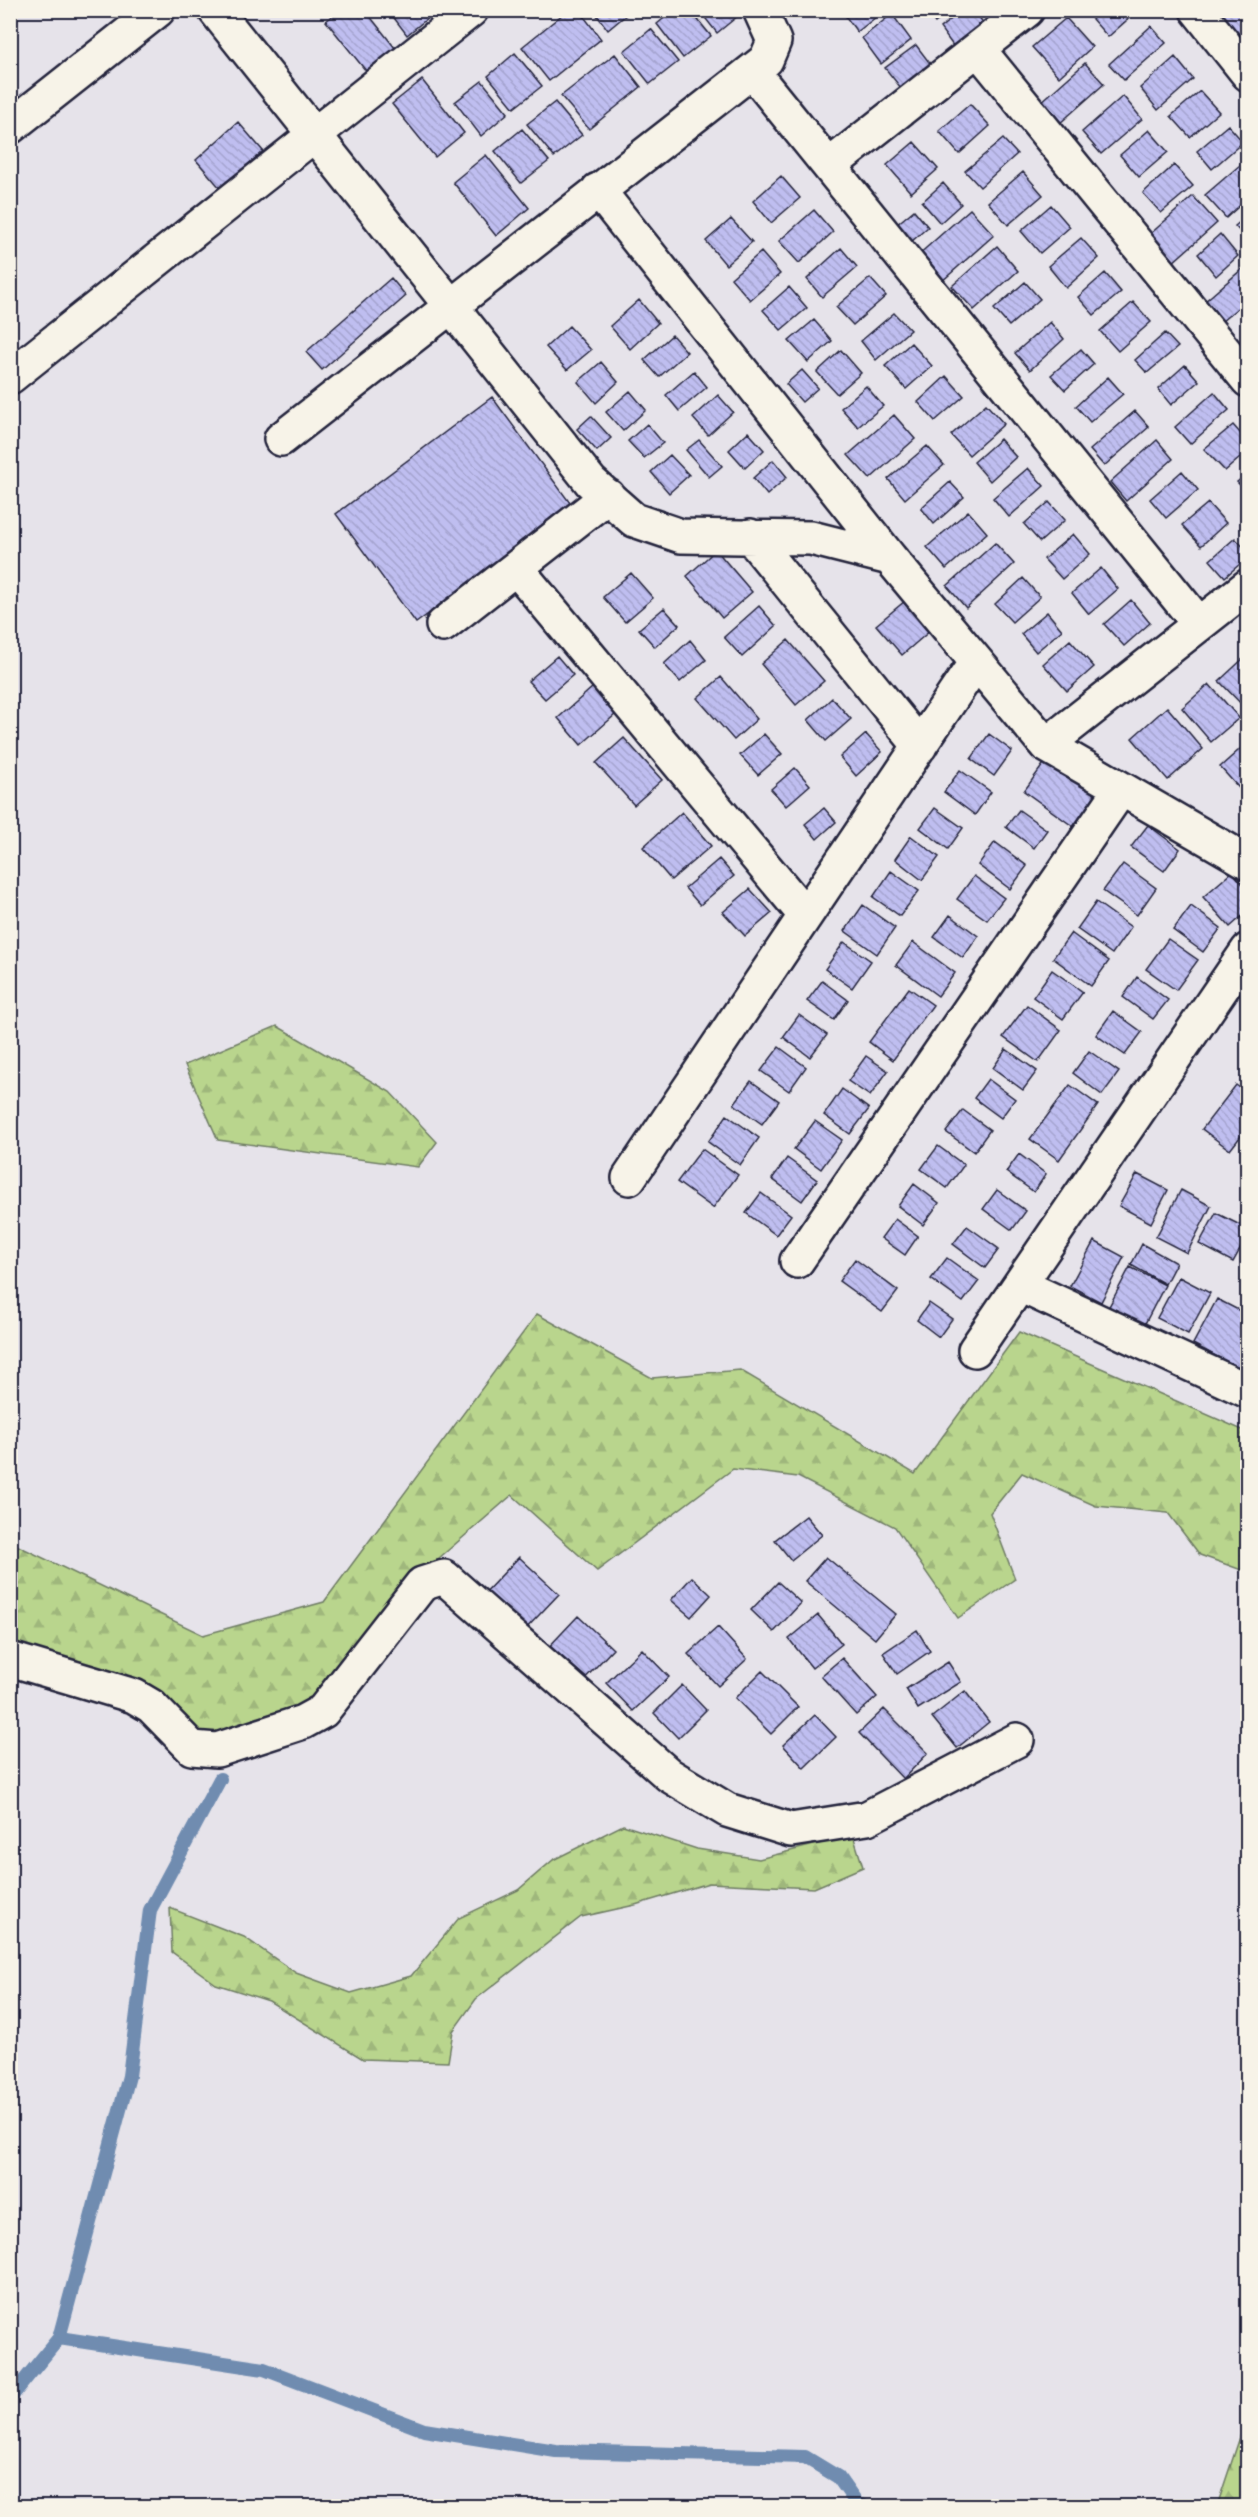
<svg xmlns="http://www.w3.org/2000/svg" width="1258" height="2517" font-family="Mynerve,sans-serif">
<defs>
<pattern id="forest-firs" width="22" height="20" patternUnits="userSpaceOnUse" patternTransform="scale(1.5)"><rect width="22" height="20" fill="#b9d58d"/><path d="M5 1l3.5 6h-7zM16 11l3.5 6h-7z" fill="#9fb77b"/></pattern>
<pattern id="building-back-hatch" width="6" height="6" patternUnits="userSpaceOnUse" patternTransform="scale(1.5)"><rect width="6" height="6" fill="#bfbef0"/><path d="M-1 5l2 2M0 0l6 6M5-1l2 2" fill="none" stroke="#a4a3cf"/></pattern>
</defs>
<rect width="100%" height="100%" fill="#e6e3ea"/>
<filter id="ink" filterUnits="userSpaceOnUse"><feTurbulence type="fractalNoise" baseFrequency=".0167" numOctaves="2"/><feDisplacementMap in="SourceGraphic" scale="12" xChannelSelector="R" yChannelSelector="G"/><feConvolveMatrix kernelMatrix="1 2 1 2 8 2 1 2 1" color-interpolation-filters="sRGB"/></filter>
<g filter="url(#ink)">
<path fill="url(#forest-firs)" stroke="#6e7c64" stroke-width="1.5" d="M277 1026 390 1092 437 1142 418 1167 218 1140 185 1065Z
M537 1314 652 1378 740 1370 915 1474 1019 1332 1247 1432V1572L1200 1555 1168 1513 1096 1506 1022 1473 990 1513 1015 1579 958 1618 895 1527 798 1477 733 1469 597 1571 512 1495 431 1565 314 1699 239 1727 197 1736 11 1645 10 1542 203 1635 324 1602Z
M623 1825 697 1849 759 1859 853 1835 863 1867 814 1888 709 1883 635 1905 581 1917 476 1999 453 2031 448 2062 363 2059 269 2001 216 1984 172 1952 170 1908 244 1937 296 1973 351 1993 411 1976 459 1918 518 1890 553 1860Z
M1247 2416V2506H1217Z"/>
<g fill="none" stroke-linecap="round" stroke-linejoin="round">
<path stroke="#6f8cb0" stroke-width="14" d="M59 2338 264 2369 424 2430 556 2451 805 2457 838 2477 857 2504 864 2506
M10 2398 59 2338 129 2076 150 1910 220 1779"/>
</g>
<path fill="url(#building-back-hatch)" stroke="#22223b" stroke-width="1.5" d="M340 10H365L399 53 370 76 326 21Z
M388 10H434L435 12 407 35Z
M568 10H579L601 39 549 81 522 47Z
M593 10H632L608 30Z
M674 10H690L711 36 683 58 657 24Z
M699 10H744V11L717 33Z
M841 10H885L857 32Z
M926 10H952L935 23Z
M963 10H974L989 31 959 54 940 28Z
M1084 10H1135L1136 12 1108 37Z
M1222 10H1248V38L1240 45 1216 16Z
M892 14 911 40 881 64 862 38Z
M1066 18 1092 47 1059 77 1032 47Z
M1151 26 1166 43 1124 80 1109 64Z
M651 29 678 62 650 84 624 51Z
M916 45 935 70 905 93 885 68Z
M515 53 542 86 514 108 488 76Z
M615 54 641 87 589 129 561 96Z
M1175 57 1193 79 1158 110 1140 88Z
M1085 63 1104 84 1059 124 1040 103Z
M422 80 464 133 435 157 392 104Z
M482 81 508 113 481 136 455 102Z
M1200 91 1219 112 1190 137 1171 116Z
M1123 96 1142 119 1101 154 1082 132Z
M555 102 582 135 554 157 527 124Z
M970 104 990 126 959 154 939 131Z
M238 122 263 151 221 189 196 160Z
M1228 125 1243 142 1212 169 1197 151Z
M522 129 549 161 521 183 495 151Z
M1149 130 1168 152 1139 177 1120 155Z
M1003 139 1017 154 980 187 965 171Z
M914 142 938 169 911 193 887 165Z
M486 155 529 208 496 236 453 182Z
M1247 159 1248 198 1226 218 1205 195Z
M1174 165 1193 186 1161 213 1143 193Z
M1023 172 1043 195 1008 225 988 202Z
M781 176 800 198 771 223 753 201Z
M943 183 961 204 940 223 922 202Z
M1193 196 1217 223 1172 263 1148 236Z
M1051 205 1070 227 1040 253 1021 231Z
M970 209 994 235 940 283 917 256Z
M814 210 833 232 799 263 779 241Z
M914 210 928 227 911 242 896 225Z
M1248 215V240L1235 226Z
M731 219 752 242 726 265 706 241Z
M1220 234 1238 256 1216 276 1198 254Z
M1081 238 1099 258 1066 288 1048 266Z
M997 246 1018 271 974 310 952 286Z
M841 248 857 267 822 297 807 279Z
M761 252 780 274 750 300 731 278Z
M1248 264V299L1221 322 1204 302Z
M1105 273 1121 292 1094 315 1078 297Z
M391 278 406 296 322 370 306 352Z
M870 278 886 296 853 325 836 307Z
M1025 282 1040 299 1009 326 994 309Z
M789 287 807 308 781 330 763 310Z
M639 300 658 323 630 349 610 326Z
M1133 302 1151 322 1118 351 1100 331Z
M894 313 910 330 876 360 861 341Z
M814 320 832 341 808 362 789 341Z
M1050 322 1064 339 1030 370 1015 353Z
M569 326 591 350 567 370 546 347Z
M1165 333 1178 347 1147 373 1135 360Z
M672 335 687 352 659 377 644 360Z
M911 343 932 366 906 389 885 366Z
M1081 349 1094 364 1065 390 1051 375Z
M841 350 861 373 837 394 817 372Z
M601 362 618 382 596 403 578 382Z
M1185 365 1199 381 1171 405 1158 389Z
M802 370 818 388 802 402 786 384Z
M694 371 707 387 679 411 666 395Z
M946 376 964 396 935 421 918 402Z
M1108 377 1123 394 1090 422 1076 406Z
M866 386 883 406 858 427 841 408Z
M630 391 646 410 623 431 606 412Z
M1214 392 1229 410 1190 444 1175 427Z
M718 395 733 412 708 435 693 418Z
M492 397 573 507 416 623 336 514Z
M986 404 1004 424 969 455 951 435Z
M1135 411 1149 427 1104 466 1090 450Z
M894 415 915 439 870 479 848 455Z
M591 416 611 438 597 451 577 429Z
M647 424 663 443 644 458 628 441Z
M1233 425 1248 442V451L1225 471 1204 449Z
M748 432 764 450 745 468 729 450Z
M1000 439 1016 457 990 481 974 462Z
M699 440 722 466 709 477 686 450Z
M1157 440 1173 459 1126 501 1110 482Z
M927 446 944 465 905 499 888 479Z
M670 455 689 475 669 493 651 472Z
M773 460 787 477 767 495 753 478Z
M1028 468 1044 486 1009 517 993 498Z
M1182 471 1198 490 1166 518 1150 499Z
M1248 473V493L1237 482Z
M950 482 964 497 934 524 921 508Z
M1049 502 1065 520 1040 542 1024 524Z
M1208 503 1226 523 1201 546 1182 525Z
M968 511 987 533 946 569 927 547Z
M1073 534 1090 554 1062 579 1044 559Z
M1235 538 1248 552V557L1225 577 1210 560Z
M995 543 1014 564 966 608 947 586Z
M716 550 752 592 722 618 687 576Z
M1101 568 1118 589 1089 614 1072 593Z
M631 573 653 598 625 622 603 597Z
M1023 578 1040 597 1012 622 995 604Z
M1131 600 1150 623 1124 646 1104 624Z
M905 601 931 630 902 655 876 625Z
M759 606 776 626 742 657 724 637Z
M664 608 679 625 655 647 639 629Z
M1047 612 1062 630 1036 652 1021 634Z
M690 640 706 660 680 682 664 664Z
M788 640 824 681 796 705 761 664Z
M1070 640 1094 667 1067 691 1043 664Z
M557 656 573 675 545 699 528 681Z
M1245 657 1248 660V711L1219 681Z
M721 677 757 719 734 740 697 698Z
M1209 684 1239 718 1211 742 1182 708Z
M593 687 616 714 581 745 558 718Z
M832 698 851 719 826 741 808 720Z
M1167 707 1203 749 1168 780 1132 738Z
M764 734 782 754 758 775 740 755Z
M866 734 882 752 856 776 840 757Z
M989 734 1012 751 994 776 971 759Z
M624 738 662 780 634 805 596 763Z
M1248 742V798L1220 767Z
M1048 758 1101 797 1078 830 1024 791Z
M795 768 810 785 786 806 771 789Z
M960 770 991 792 975 815 944 792Z
M824 808 836 822 817 839 805 824Z
M935 808 963 828 948 849 920 828Z
M1019 810 1047 830 1034 848 1006 827Z
M682 812 711 846 671 880 643 847Z
M1148 825 1180 849 1164 871 1131 847Z
M911 836 939 857 922 880 895 859Z
M995 842 1027 866 1010 889 978 865Z
M719 859 734 876 700 905 685 888Z
M1123 864 1156 888 1137 915 1103 891Z
M891 871 919 891 900 916 873 897Z
M1232 872 1248 890V911L1230 927 1203 897Z
M974 876 1004 898 987 920 957 899Z
M750 889 772 913 745 936 723 912Z
M1096 902 1131 927 1112 954 1077 929Z
M863 905 895 928 877 954 845 931Z
M1191 906 1221 928 1203 952 1173 930Z
M950 915 978 936 963 958 934 937Z
M1071 933 1109 961 1091 986 1053 958Z
M1168 939 1198 960 1176 990 1146 969Z
M844 942 871 961 852 988 825 969Z
M913 942 955 973 938 996 896 965Z
M1052 970 1083 992 1063 1019 1033 997Z
M1137 977 1168 1000 1153 1019 1123 997Z
M822 981 848 1000 834 1020 807 1001Z
M909 988 933 1005 893 1060 869 1042Z
M1027 1005 1061 1030 1038 1062 1003 1037Z
M1113 1011 1142 1032 1125 1055 1096 1035Z
M799 1015 827 1035 810 1057 783 1037Z
M779 1047 806 1067 789 1091 761 1071Z
M1006 1049 1037 1071 1023 1090 993 1068Z
M1089 1051 1119 1072 1102 1095 1073 1073Z
M866 1056 888 1071 870 1096 848 1081Z
M988 1079 1015 1099 1001 1118 974 1098Z
M751 1081 779 1101 762 1124 734 1104Z
M1070 1085 1098 1105 1059 1160 1030 1139Z
M1236 1085 1248 1094V1127L1230 1150 1202 1129Z
M842 1089 869 1109 850 1134 824 1115Z
M963 1110 990 1130 974 1152 946 1132Z
M727 1115 759 1138 740 1165 708 1142Z
M815 1121 842 1140 821 1169 794 1149Z
M938 1146 964 1165 947 1188 921 1169Z
M702 1149 738 1175 713 1208 677 1182Z
M1019 1154 1046 1174 1034 1192 1006 1172Z
M787 1158 817 1180 802 1201 772 1179Z
M1137 1174 1168 1190 1151 1223 1119 1206Z
M914 1184 939 1203 923 1225 898 1206Z
M997 1190 1026 1211 1012 1230 983 1209Z
M1181 1190 1211 1206 1187 1253 1156 1237Z
M761 1193 791 1215 776 1235 746 1213Z
M1216 1213 1248 1229V1235L1233 1262 1199 1244Z
M895 1219 918 1236 905 1255 881 1238Z
M967 1226 999 1249 985 1268 953 1244Z
M1094 1241 1124 1257 1101 1302 1070 1286Z
M1142 1244 1176 1263 1165 1284 1131 1265Z
M947 1258 979 1281 963 1302 931 1279Z
M855 1259 898 1291 882 1312 839 1281Z
M1130 1267 1165 1285 1139 1335 1104 1316Z
M1179 1277 1210 1293 1188 1334 1157 1318Z
M1217 1299 1248 1315V1373L1193 1344Z
M929 1303 952 1319 939 1337 917 1320Z
M806 1516 822 1535 791 1560 775 1540Z
M519 1557 559 1594 521 1634 481 1597Z
M826 1557 896 1614 875 1639 805 1581Z
M692 1577 711 1595 691 1617 671 1600Z
M778 1582 801 1603 774 1632 751 1610Z
M818 1615 842 1644 812 1668 789 1639Z
M578 1616 613 1649 578 1686 544 1652Z
M718 1627 747 1659 718 1686 688 1654Z
M917 1630 930 1651 897 1674 883 1653Z
M642 1649 669 1677 633 1711 606 1683Z
M842 1658 877 1697 856 1715 821 1676Z
M948 1662 961 1682 918 1709 906 1689Z
M762 1671 798 1707 771 1734 735 1698Z
M682 1685 706 1710 678 1738 654 1713Z
M965 1691 989 1722 957 1748 932 1717Z
M884 1709 928 1753 903 1779 859 1733Z
M815 1715 836 1737 804 1768 783 1745Z"/>
<g fill="none" stroke-linecap="round" stroke-linejoin="round">
<defs>
<path id="minor" d="M215 10 591 482 634 520 681 536 811 538 890 558 1046 745 1248 862
M1197 10 1248 74
M978 49 1248 380
M752 71 1199 624
M10 127 158 10
M829 166 1027 10
M598 190 890 558
M10 377 471 10
M281 439 766 60 774 41 760 10
M750 536 920 746
M516 568 805 915
M443 625 608 496
M1046 745 1248 586
M629 1178 976 662
M797 1261 1121 789
M1020 1285 1248 1391
M975 1350 1248 950
M10 1659 134 1696 151 1706 192 1748 217 1750 303 1722 323 1711 422 1584 444 1577 669 1775 727 1810 791 1830 867 1818 1017 1740"/>
</defs>
<use href="#minor" stroke="#22223b" stroke-width="38"/>
<use href="#minor" stroke="#f7f3e8" stroke-width="33"/>
</g>
</g>
<rect width="1258" height="2517" fill="none" stroke="#f7f3e8" stroke-width="36"/>
<rect x="18" y="18" width="1222" height="2481" fill="none" stroke="#22223b" stroke-width="2" filter="url(#ink)"/>
</svg>
